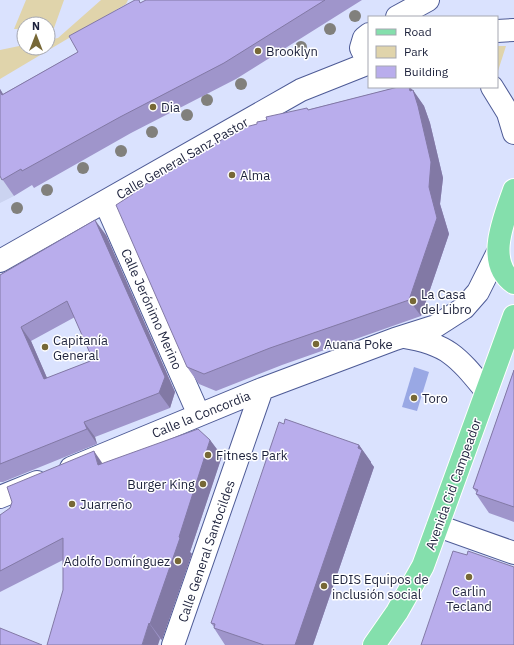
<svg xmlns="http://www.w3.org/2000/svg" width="514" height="645" font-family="'IBM Plex Sans',sans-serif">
<rect width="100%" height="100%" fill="#dae2fe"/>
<path fill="#cbd3f0" d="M0 171 14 196 0 203Z"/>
<path fill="#e0d4ab" d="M26 0H64L54 28H48V24H24V29H14Z
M101 0H128L126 4 0 79V50L24 45V48H48V40L58 38Z
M497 46H506L497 74Z"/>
<path fill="#99a8e4" d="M414 367 429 372 417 411 402 407Z"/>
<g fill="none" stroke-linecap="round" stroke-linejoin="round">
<defs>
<path id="street" d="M397 17 428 0
M497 31 514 30
M369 34 364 38 361 48 365 56 369 58
M492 87 508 113 514 133
M105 202 199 415
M0 261 301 90 369 63
M404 337C448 344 458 357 486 391
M71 468 262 389 395 339 436 326 464 308 478 292 498 252
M0 497 37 482
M438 526 514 553
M173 645 262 389"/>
<path id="primary" d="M514 190C505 217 484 262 514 283
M374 645 397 612 423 566 514 316"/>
</defs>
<use href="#street" stroke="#4e5b96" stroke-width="24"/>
<use href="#primary" stroke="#fff" stroke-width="24"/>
<use href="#street" stroke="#fff" stroke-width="22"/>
<use href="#primary" stroke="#84dfac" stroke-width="22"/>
</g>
<g fill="#81807c">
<circle cx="355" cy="16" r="6"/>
<circle cx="330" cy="29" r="6"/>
<circle cx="301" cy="47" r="6"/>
<circle cx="241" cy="84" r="6"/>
<circle cx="207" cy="100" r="6"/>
<circle cx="187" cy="115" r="6"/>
<circle cx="152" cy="132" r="6"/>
<circle cx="121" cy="151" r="6"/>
<circle cx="83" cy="168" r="6"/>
<circle cx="47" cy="190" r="6"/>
<circle cx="17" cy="208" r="6"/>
</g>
<path fill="#9f95cb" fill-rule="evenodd" d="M146 0H362L236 79 131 133 34 188 32 185 14 196 0 176V89L3 94 78 52 141 3Z
M398 87H410L424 106 430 123 443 178 440 204 449 234 421 316 282 365 216 391 199 384 187 367 257 124 267 120Z
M106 235 175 392 170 408 95 437 97 444 3 482H0V275ZM75 317 93 360 47 378 31 341Z
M514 370V522L489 513 476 494 477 493 473 488Z
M210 440 222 456 190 552 192 554 162 640 63 590V560L0 592V515L102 464Z
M359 445 371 462V463L374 467 313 645H225L214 628V627L211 623Z"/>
<path fill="#8279a5" d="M409 87H410L413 91V90L424 106 430 123 443 178 440 204 449 234 421 316 409 300 429 187Z
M0 89 13 111 0 92Z
M95 220 106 235 175 392 170 408 159 393Z
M21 327 31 341 54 394 44 379Z
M84 422 95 437 97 444 87 429Z
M210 440 222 456 190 552 192 554 162 640 150 624Z
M359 445 371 462V463L374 467 313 645H295Z
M94 451 105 467 98 465Z
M149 623 160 639 158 645H142Z"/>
<path fill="#b9adec" stroke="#8279a5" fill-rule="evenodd" d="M135 0H139L140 3 146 0H325L224 63 120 117 22 171 21 169 2 180 0 176V92L2 95 78 52 69 36Z
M398 87H409L410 91 413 90 418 106 431 162 429 187 437 218 409 300 270 348 204 374 187 367 116 205 133 194 132 192 192 157 242 128 257 124V122L267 120 266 117 307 108 308 110Z
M95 220 165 377 159 393 84 422 87 429 0 464V275ZM67 301 93 360 44 379 21 327Z
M514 370V507L476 494 478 490 473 488Z
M285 419 359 445 358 448 362 450 295 645H264L214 628 215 624 211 623 279 422 284 424Z
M198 429 210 440 179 537 180 538 150 624 149 623 142 645H47L63 590V538L0 571V515L10 508 12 502 7 487 94 451 98 465Z
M453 551 467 555 468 551 514 567V645H421Z
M0 628 42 645H0Z"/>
<g fill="#776836" stroke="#fff" stroke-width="1.5">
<circle cx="258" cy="51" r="4"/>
<circle cx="153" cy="107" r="4"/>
<circle cx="232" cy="175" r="4"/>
<circle cx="413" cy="301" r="4"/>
<circle cx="316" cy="344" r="4"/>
<circle cx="45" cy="347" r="4"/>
<circle cx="414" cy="398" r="4"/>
<circle cx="208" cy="455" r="4"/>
<circle cx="203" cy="484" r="4"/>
<circle cx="72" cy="504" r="4"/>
<circle cx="178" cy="561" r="4"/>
<circle cx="469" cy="577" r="4"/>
<circle cx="324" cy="586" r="4"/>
</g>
<g text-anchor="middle" stroke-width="3" stroke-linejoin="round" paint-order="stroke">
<g font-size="13" fill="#1d223c" stroke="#fff" text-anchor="start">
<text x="266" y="56">Brooklyn</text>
<text x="161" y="112">Dia</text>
<text x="240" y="180">Alma</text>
<text x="421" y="299">La Casa<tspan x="421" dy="15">del Libro</tspan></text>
<text x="53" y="345">Capitanía<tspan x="53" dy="15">General</tspan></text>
<text x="324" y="349">Auana Poke</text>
<text x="422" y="403">Toro</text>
<text x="216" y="460">Fitness Park</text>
<text x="195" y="489" text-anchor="end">Burger King</text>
<text x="80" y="509">Juarreño</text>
<text x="170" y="566" text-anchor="end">Adolfo Domínguez</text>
<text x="332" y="584">EDIS Equipos de<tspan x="332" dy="15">inclusión social</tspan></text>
<text x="469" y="596" text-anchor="middle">Carlin<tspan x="469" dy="15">Tecland</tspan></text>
</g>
<g font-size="13" fill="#1d223c" stroke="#fff">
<text transform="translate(182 158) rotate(-30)" y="5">Calle General Sanz Pastor</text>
<text transform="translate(152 309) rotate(66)" y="5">Calle Jerónimo Merino</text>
<text transform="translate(201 414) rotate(-22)" y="5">Calle la Concordia</text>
<text transform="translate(453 484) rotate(-70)" y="5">Avenida Cid Campeador</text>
<text transform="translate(206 551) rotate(-71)" y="5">Calle General Santocildes</text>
</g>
</g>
<rect x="368" y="16" width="130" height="72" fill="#ffffff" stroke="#a5a7b1"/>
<rect x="376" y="29" width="20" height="6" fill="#84dfac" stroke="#a5a7b1"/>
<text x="404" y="36" font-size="12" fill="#1d223c">Road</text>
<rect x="376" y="46" width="20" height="12" fill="#e0d4ab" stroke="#a5a7b1"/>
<text x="404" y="56" font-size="12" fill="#1d223c">Park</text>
<rect x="376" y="66" width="20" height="12" fill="#b9adec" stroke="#a5a7b1"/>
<text x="404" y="76" font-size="12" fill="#1d223c">Building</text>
<g transform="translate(36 36)"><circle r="19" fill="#ffffff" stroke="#a5a7b1"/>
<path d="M0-3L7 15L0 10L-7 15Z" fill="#776836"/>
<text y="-6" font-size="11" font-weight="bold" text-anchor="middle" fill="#1d223c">N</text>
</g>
</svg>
